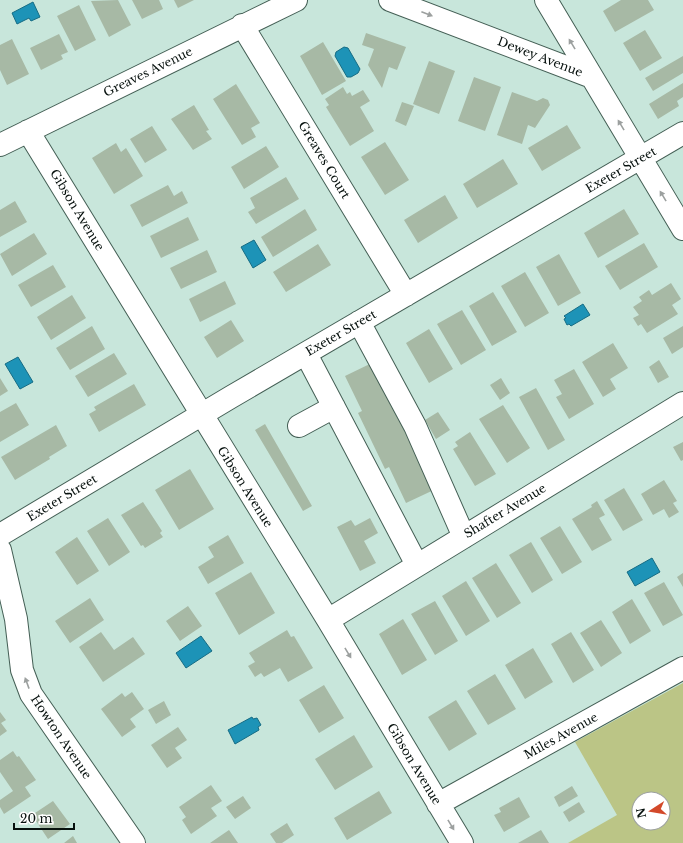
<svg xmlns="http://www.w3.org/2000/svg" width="683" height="843" font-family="'Libre Baskerville',serif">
<rect width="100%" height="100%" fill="#c8e6db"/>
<path fill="#bbc586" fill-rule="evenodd" d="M683 683V843H568L617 815 575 742ZM639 799H663V823H639Z"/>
<path fill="#1d93b7" stroke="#166c84" d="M33 2 40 17 31 21 29 18 17 24 12 13Z
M344 47 348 48 360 69 358 73 351 77H347L335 56 336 52Z
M254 240 266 260 253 268 241 247Z
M583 304 590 315 571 326 569 324 567 325 564 319 566 318 564 316Z
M18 357 33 382 20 389 5 364Z
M652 558 660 572 635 586 627 572Z
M201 636 212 651 186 668 176 653Z
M252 717 253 719 257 718 261 725 258 727 259 730 235 744 228 730Z"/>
<path fill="#a7b9a5" d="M118 0 131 25 109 37 91 1Z
M132 0H159L163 9 142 19Z
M174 0H194L178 8Z
M621 0H648L654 10 615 32 603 11Z
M79 5 96 40 75 51 57 16Z
M645 30 662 58 640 71 623 43Z
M366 33 406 47 397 70 389 67 382 88 368 65 374 49 362 45Z
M59 34 68 52 61 55 63 59 41 70 30 48Z
M12 39 29 74 7 85 0 70V45Z
M323 42 346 81 322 95 300 56Z
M683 56V73L653 91 645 78Z
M429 61 455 71 439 114 413 104Z
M474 77 501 87 485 131 458 121Z
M683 83V97L677 101 679 106 658 119 649 104Z
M236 84 260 123 251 128 256 137 242 145 213 99Z
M343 87 347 94 350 92 352 96 363 90 370 101 360 107 374 131 350 146 326 107 329 105 325 99Z
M512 92 537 101 543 98 548 100 550 105 535 128 528 125 522 144 497 135Z
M402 102 414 106 406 126 395 121Z
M194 105 209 130 206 131 212 139 193 150 171 119Z
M567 125 581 148 542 171 528 148Z
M152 126 167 150 145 163 130 139Z
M385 142 409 180 385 195 361 157Z
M116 143 121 152 126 148 143 176 114 194 92 158Z
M266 146 279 167 244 189 231 167Z
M503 159 518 184 477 208 463 184Z
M286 177 299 199 256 224 248 212 255 208 250 198Z
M168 185 174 196 182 191 188 203 142 227 130 205Z
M445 195 458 218 418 243 404 220Z
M15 201 27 222 0 237V210Z
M305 209 317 230 273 257 261 237Z
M624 209 639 234 598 258 584 233Z
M188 217 199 240 161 258 150 236Z
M34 233 47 254 12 276 0 254Z
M644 243 658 267 620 290 605 266Z
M318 244 331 265 286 292 273 272Z
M207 250 217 272 181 289 170 268Z
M559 254 581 293 558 306 536 267Z
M53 265 66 287 31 307 18 285Z
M525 272 549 313 525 327 501 286Z
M225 281 236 304 200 322 189 299Z
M671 283 681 299 672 305 678 314 647 333 641 324 638 326 633 318 639 315 633 307 642 301 639 297 649 290 652 295Z
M493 292 517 332 492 346 469 306Z
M72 295 86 318 51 340 37 317Z
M462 310 486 350 461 365 437 324Z
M231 320 244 341 217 358 204 337Z
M92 326 105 349 70 370 56 348Z
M683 326V347L672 354 663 338Z
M429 329 453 369 429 383 406 343Z
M613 343 628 368 610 379 616 389 603 397 582 362Z
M114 353 127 374 88 397 75 376Z
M378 360 438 488 406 503 389 467 385 469 358 413 362 411 345 376Z
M659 360 669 377 658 383 649 367Z
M574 369 594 404 569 419 556 397 562 394 554 380Z
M0 378 8 391 0 396Z
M501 378 510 393 500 400 490 385Z
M134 384 146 405 99 432 89 414 96 410 94 407Z
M536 388 565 440 548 450 519 397Z
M16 403 29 425 0 442V412Z
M503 405 530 448 507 463 479 419Z
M438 412 450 430 436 439 425 420Z
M265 424 312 506 303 511 255 430Z
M56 425 67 446 49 457 50 459 15 480 1 457Z
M470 432 496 474 475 486 453 449 458 446 455 442Z
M683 442V460L681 461 673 447Z
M190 469 214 509 179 530 155 490Z
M664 480 677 501 673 503 679 512 669 518 664 509 653 515 641 494Z
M624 488 643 520 623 531 604 500Z
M597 501 605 515 599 518 612 540 592 551 572 519 592 507 591 505Z
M143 502 162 531 160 533 163 537 145 548 143 545 141 546 121 515Z
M108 518 130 552 109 566 87 531Z
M370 518 378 533 364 541 376 563 360 571 337 527 351 520 355 526Z
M560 526 582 562 562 574 540 538Z
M228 535 244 563 208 584 198 567 214 557 208 547Z
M77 537 99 571 77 585 55 552Z
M531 542 553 580 532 593 509 555Z
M496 563 521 603 497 618 472 578Z
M251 572 275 613 239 635 215 593Z
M683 573V587L677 577Z
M466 581 490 621 466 636 442 596Z
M664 582 683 615 663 626 644 593Z
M90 598 104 620 70 643 55 621Z
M632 599 651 631 630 644 612 612Z
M435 601 458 641 435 655 411 614Z
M188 606 202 626 180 641 166 621Z
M403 619 427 660 402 675 379 634Z
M601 620 622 653 601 667 580 633Z
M287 630 291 637 294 636 313 668 288 682 280 668 264 677 261 673 255 677 248 666 255 662 249 653Z
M101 632 114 650 133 637 145 654 103 682 79 647Z
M571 632 594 670 573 683 551 644Z
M533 648 553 682 525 699 505 665Z
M495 674 516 709 488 725 467 691Z
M324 685 344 718 319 733 299 700Z
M132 692 144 709 130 719 136 727 122 737 101 709 122 693 125 697Z
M456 700 477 734 449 751 428 717Z
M164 701 171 715 156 724 148 710Z
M0 712 6 720 1 723 7 731 0 736Z
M178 727 187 740 175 748 182 758 167 768 151 745Z
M354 735 373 767 335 790 315 759Z
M13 751 17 757 19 756 36 780 25 787 31 796 4 814 0 807V800L13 791 0 772V760Z
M211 785 222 801 211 808 217 816 191 834 182 820 186 817 179 807Z
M572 786 578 796 559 807 554 797Z
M379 791 392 813 347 840 334 818Z
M243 796 251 808 235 819 226 807Z
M519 797 530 817 504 832 494 815 501 812 499 808Z
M53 801 70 824 48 839 32 815Z
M579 802 585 812 569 822 563 812Z
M287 823 294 835 282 843H276L270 834Z
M229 830 238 843H210Z
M541 830 549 843H518Z
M73 836 77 843H64Z"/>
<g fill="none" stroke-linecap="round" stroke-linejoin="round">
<defs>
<path id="minor" d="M390 0 592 77
M546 0 683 229
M242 25 406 295
M28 131 328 620 462 843
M0 145 296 0
M359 322 415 426 464 537
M306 354 417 565
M299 426 334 407
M0 535 231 397 683 133
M0 550 16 619 22 670 31 694 134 843
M328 620 683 403
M438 804 683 668"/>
</defs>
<use href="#minor" stroke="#445f55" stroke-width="24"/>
<use href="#minor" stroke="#fff" stroke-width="22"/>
</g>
<defs><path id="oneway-solid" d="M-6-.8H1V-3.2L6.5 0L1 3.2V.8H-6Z"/></defs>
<g fill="#9ca09f">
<use href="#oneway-solid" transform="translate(427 14) rotate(21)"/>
<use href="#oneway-solid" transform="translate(572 44) rotate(-121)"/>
<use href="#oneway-solid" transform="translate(621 125) rotate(-121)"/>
<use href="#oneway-solid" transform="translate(663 196) rotate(-121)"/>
<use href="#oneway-solid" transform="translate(348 653) rotate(59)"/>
<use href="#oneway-solid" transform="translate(27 683) rotate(-110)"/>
<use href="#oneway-solid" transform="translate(451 825) rotate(59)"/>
</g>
<g text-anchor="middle" stroke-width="4" stroke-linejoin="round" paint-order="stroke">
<g font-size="12" fill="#07110e" stroke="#fff">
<text transform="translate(540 57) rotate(21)" y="4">Dewey Avenue</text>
<text transform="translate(148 72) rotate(-26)" y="4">Greaves Avenue</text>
<text transform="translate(324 160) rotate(59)" y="4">Greaves Court</text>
<text transform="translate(621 170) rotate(-30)" y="4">Exeter Street</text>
<text transform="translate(77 210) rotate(59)" y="4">Gibson Avenue</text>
<text transform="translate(341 333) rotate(-30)" y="4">Exeter Street</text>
<text transform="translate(245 487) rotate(58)" y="4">Gibson Avenue</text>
<text transform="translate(62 498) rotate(-31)" y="4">Exeter Street</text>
<text transform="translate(505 511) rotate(-31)" y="4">Shafter Avenue</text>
<text transform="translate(561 736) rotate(-29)" y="4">Miles Avenue</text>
<text transform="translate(61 737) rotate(56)" y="4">Howton Avenue</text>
<text transform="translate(414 764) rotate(59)" y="4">Gibson Avenue</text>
</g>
</g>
<g transform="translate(651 811) rotate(258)"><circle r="19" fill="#ffffff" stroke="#9ca09f"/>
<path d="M0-3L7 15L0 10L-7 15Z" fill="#d3492a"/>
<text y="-6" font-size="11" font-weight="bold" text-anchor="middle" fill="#07110e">N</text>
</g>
<path d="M14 823v6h60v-6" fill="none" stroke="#07110e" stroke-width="2"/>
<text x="20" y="823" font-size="12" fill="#07110e" stroke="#ffffff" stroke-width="3" paint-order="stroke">20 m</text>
</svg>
